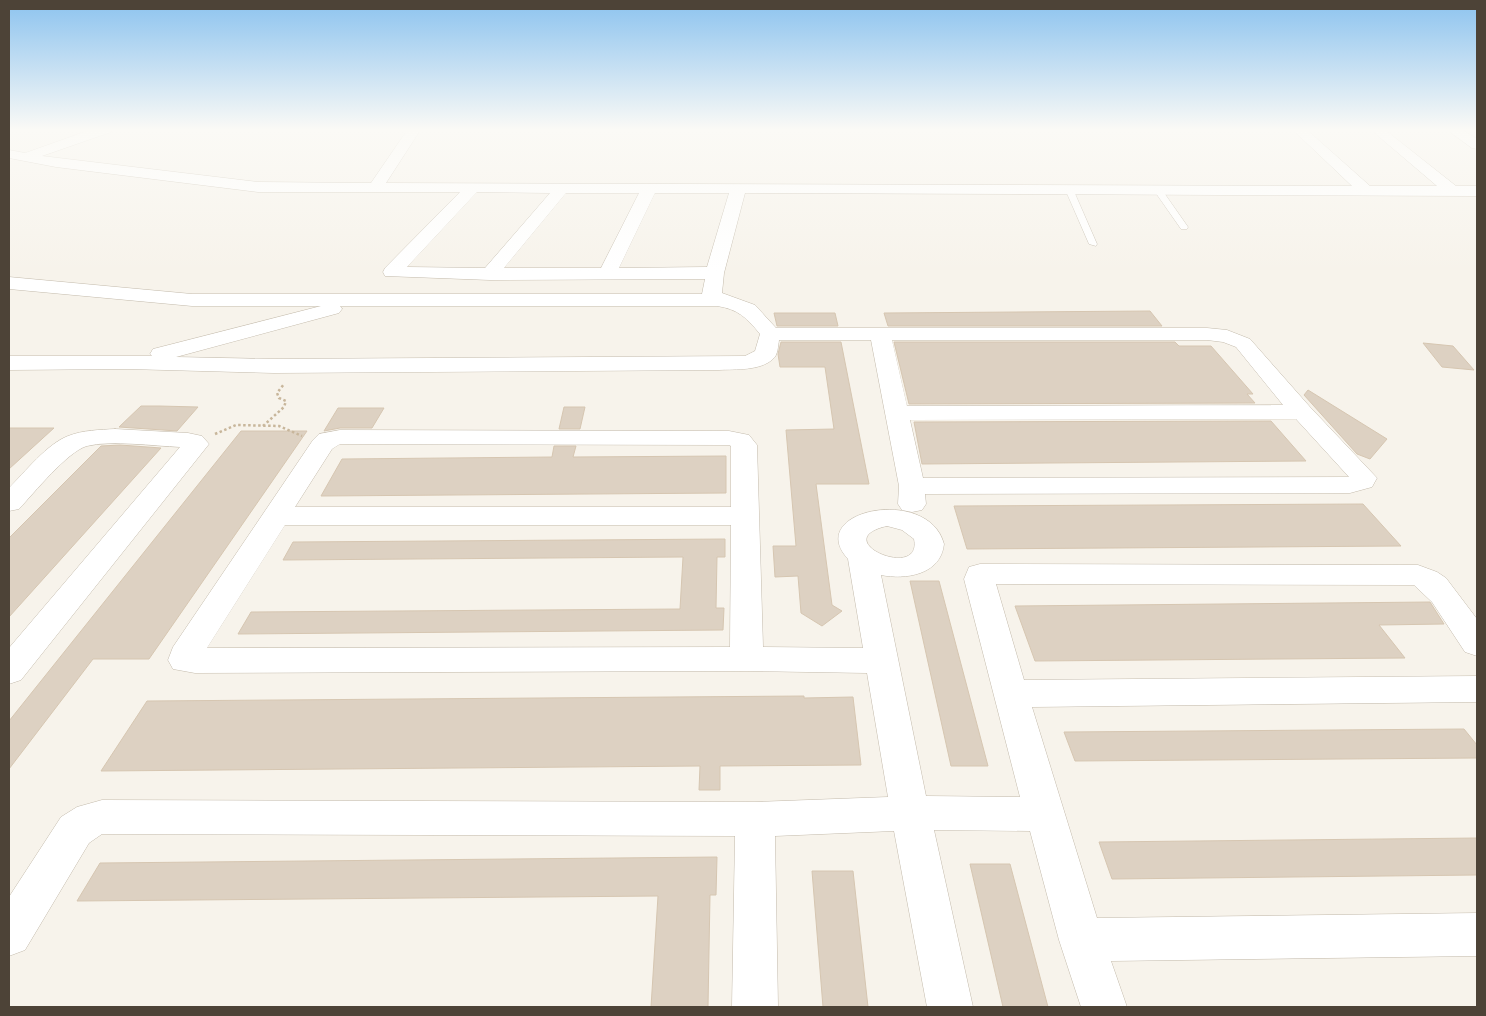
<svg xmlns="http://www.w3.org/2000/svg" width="1486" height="1016" font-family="Ubuntu,sans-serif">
<rect width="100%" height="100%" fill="#f7f3eb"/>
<path fill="#ddd1c2" stroke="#d6c6b1" d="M1150 311 1162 326H888L884 313Z
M774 313H835L838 326H777Z
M781 342H841L869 484H816L832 605 842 611 822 626 801 613 798 576 775 577 773 546H796L786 430 834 429 825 367H780L778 354Z
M894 342H1175L1179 346H1211L1253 394H1247L1255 403 909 404Z
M1423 343 1453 346 1474 370 1442 367Z
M1308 390 1387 439 1370 459 1357 454 1304 395Z
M141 406H159L198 407 177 431 119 427Z
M564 407H585L580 429H559Z
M338 408H384L372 428H340L324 431Z
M1271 421 1306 461 922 464 914 422Z
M9 428H54L9 469Z
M241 431H307L149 659H93L9 769V721Z
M120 445 161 448 9 617V538L101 446Z
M554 446H576L573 457 726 456V493L321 496 342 459 552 457Z
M1363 504 1401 546 967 549 954 506Z
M725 539V557H717L716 608H724L723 630 238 634 251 612 680 609 683 557 283 560 293 542Z
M910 581H939L988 766H951Z
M1430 602 1444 624 1379 625 1405 658 1277 659 1035 661 1015 606Z
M804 696V698L853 697 861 765 720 766V790H699L700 766 101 771 147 701Z
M1464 729 1477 745V758L1075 761 1064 732Z
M1477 838V875L1112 879 1099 842Z
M717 857 716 895H710L708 1007H651L658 896 77 901 100 863Z
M970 864H1010L1048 1007H1003Z
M812 871H853L868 1007H823Z"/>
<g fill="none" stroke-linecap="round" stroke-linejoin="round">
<defs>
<path id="service" d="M1066 187 1073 189 1097 244 1096 246 1089 244 1065 189Z
M1154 187H1160L1188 227 1187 229H1181L1153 189Z"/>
<path id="minor" d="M93 129H112L111 132 42 156 258 182 371 183 408 129H421L386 183 1352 186 1292 129H1306L1370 186H1437L1370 129H1384L1456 186H1477V196L745 193 724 273 722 293 755 305 776 328H1207L1227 330 1250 339 1310 407 1377 478 1372 487 1350 493 925 494 926 504 922 510 912 512 902 510 898 504 899 486 871 340H779C778 346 778 355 773 359 760 371 736 369 719 370L274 373 128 369 9 370V356H152L150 354 153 349 321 306H192L9 289V277L192 294H702L705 279 490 280 385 276 383 272 385 268 460 192H258L56 167 9 158V150L25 153ZM477 192 550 193 485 268 407 267ZM566 193H639L601 268H504ZM655 193H729L707 267 619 268ZM340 306H717C738 309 747 318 760 334L755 351 745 356 274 359 176 357 339 313 342 309ZM892 340H1207L1223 342 1236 347 1283 405 907 406ZM1296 419 1349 477 923 478 910 420Z
M1446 129H1461L1477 139V149L1472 148Z
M115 429 188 433 202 436 209 444 21 680 9 684V648L180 447C154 446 111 440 87 446 68 451 33 494 19 509L9 511V488C25 472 47 444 68 436 83 430 100 430 115 429Z
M340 430 729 431 749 435 757 445 763 647 863 648 848 559C803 510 929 485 944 544 941 575 905 580 881 575L926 796 1020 797 964 579 969 567 980 564 1418 565 1437 572 1446 578 1477 619V656L1465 652 1432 602 1414 585 996 584 1024 680 1477 676V702L1032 707 1097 918 1477 913V956L1111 961 1127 1007H1081L1059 940 1030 831 934 830 973 1007H927L894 831 775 836 778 1007H732L735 836 102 834 89 843 25 950 9 956V897L61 817 77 807 102 800 755 802 888 797 867 673 747 671 195 673 173 669 168 660 173 647 313 440 319 434ZM340 444 729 445 731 446V507H295L332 449ZM285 525H731L730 647 207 648ZM887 526 902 530 914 539C923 582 825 540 887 526Z"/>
</defs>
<use href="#service" stroke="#c4bbac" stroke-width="1"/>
<use href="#minor" stroke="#c4bbac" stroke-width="1"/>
<path stroke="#c8b69b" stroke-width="2.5" stroke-dasharray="2.5 2.5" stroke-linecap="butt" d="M263 426 284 407 286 401 279 398 277 393 284 384
M215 434 236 425 279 426 302 436"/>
<use href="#service" fill="#fff" fill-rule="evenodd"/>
<use href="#minor" fill="#fff" fill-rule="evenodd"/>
</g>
<linearGradient id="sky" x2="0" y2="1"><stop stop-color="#8cc3ef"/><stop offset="0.48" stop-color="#fbfaf6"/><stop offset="1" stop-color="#fbfaf6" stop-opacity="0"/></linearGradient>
<rect width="1486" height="271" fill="url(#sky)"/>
<rect width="1486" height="1016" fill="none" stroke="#4d4337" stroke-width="20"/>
</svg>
